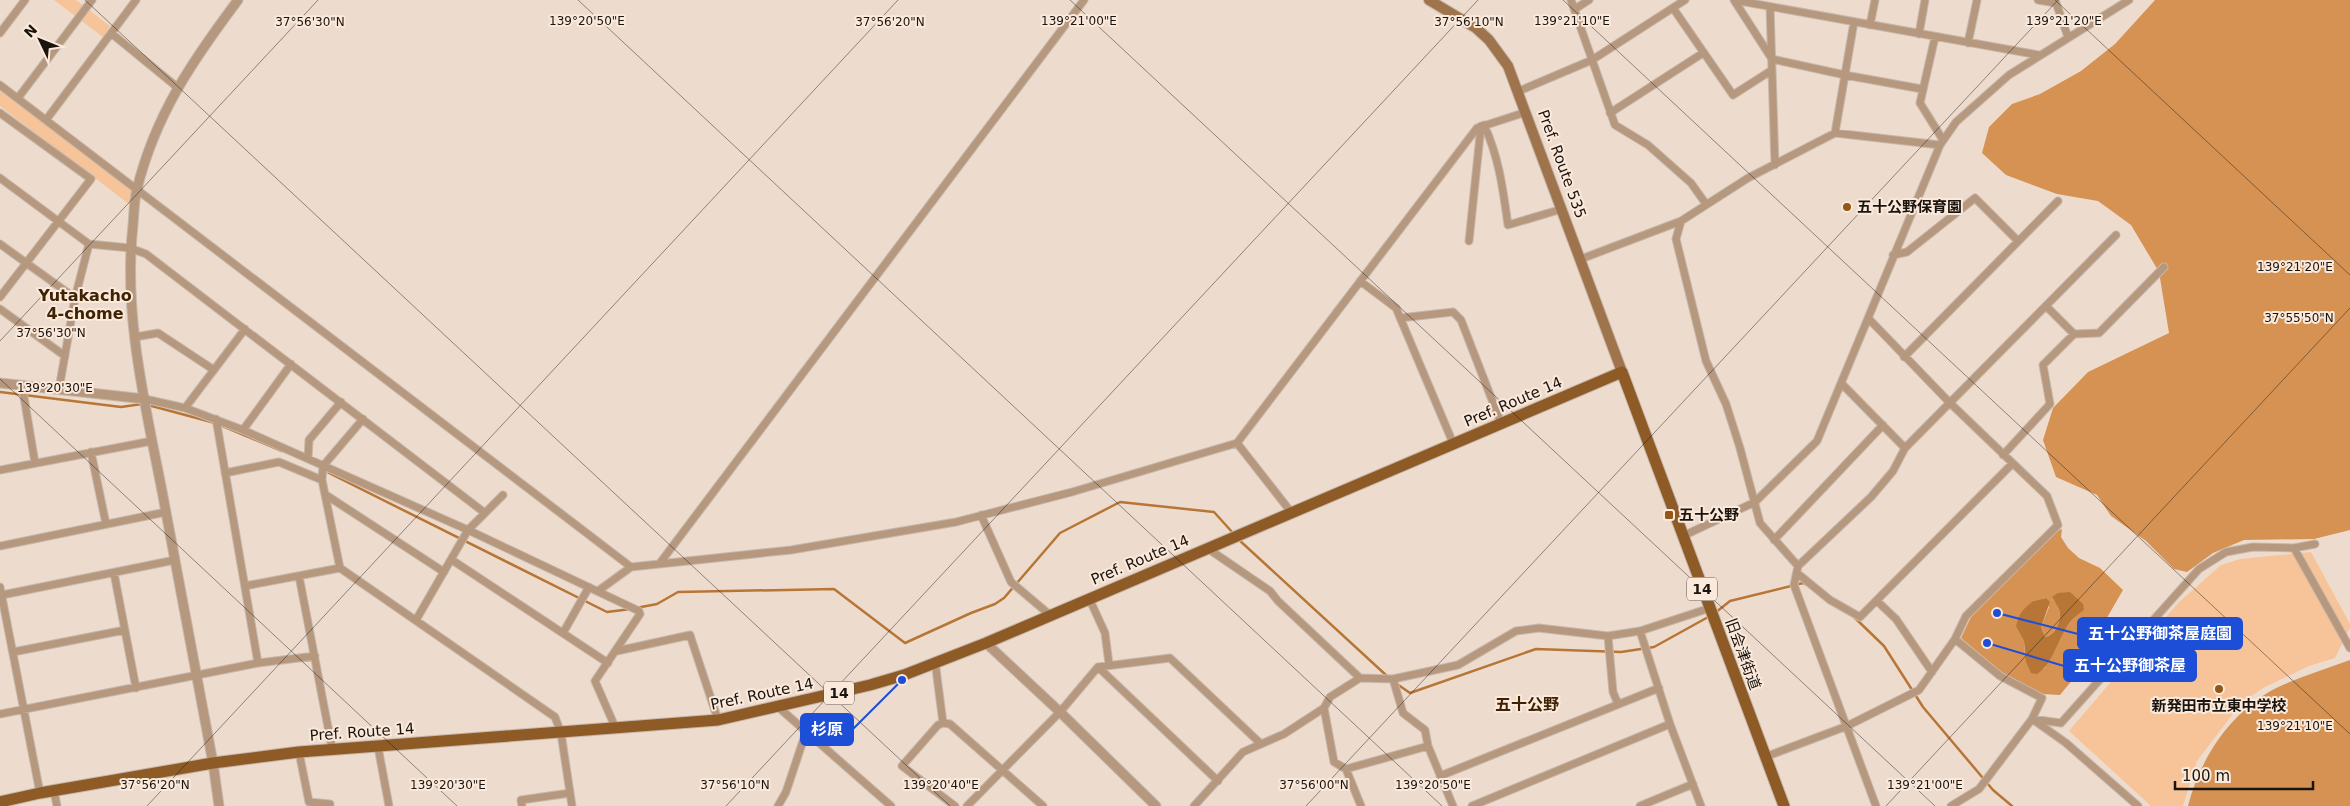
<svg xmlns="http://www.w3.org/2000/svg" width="2350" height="806" font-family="'DejaVu Sans','Noto Sans JP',sans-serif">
<rect width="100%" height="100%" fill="#eddcce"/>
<path fill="#f6c498" d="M54 0H76L110 26 103 37Z
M0 88 135 192 133 207 0 106Z
M2311 552 2350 624V628L2335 658 2309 666 2265 687 2242 702 2197 761 2183 806H2151L2069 731 2178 603 2221 565 2240 559Z"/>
<path fill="#d59253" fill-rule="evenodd" d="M2155 0H2350V530L2314 539 2244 540 2213 553 2187 572 2174 569 2146 541 2111 516 2097 495 2056 477 2043 440 2053 408 2088 372 2169 333 2159 272 2131 225 2098 201 2057 194 2006 175 1982 153 1989 127 2012 104 2040 94 2081 71 2115 44Z
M2062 529 2061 537 2068 548 2079 558 2100 568 2123 590 2094 640 2096 651 2060 695 2042 694 2002 673 1961 638 1971 617 2057 531ZM2046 598 2049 607 2041 627 2045 637C2056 634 2062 620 2059 609 2058 605 2054 601 2052 598L2076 615 2060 636 2044 669 2025 655 2024 641 2017 626 2033 601Z
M2350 660V806H2188C2201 755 2235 705 2285 684 2306 675 2328 668 2350 660Z"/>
<path fill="#b77636" d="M2070 592 2083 604 2084 610C2057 626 2058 661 2037 674L2031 673 2026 662 2024 641 2016 626 2019 616 2024 609 2033 601 2046 598 2050 602 2041 627 2045 637C2056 635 2062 620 2059 609 2057 605 2054 601 2052 597L2058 593Z"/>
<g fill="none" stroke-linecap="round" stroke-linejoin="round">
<path stroke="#b77636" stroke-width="2.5" d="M0 392 121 407 142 404
M148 405 215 423
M220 425 282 451
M323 470 607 612 631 609
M1238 539 1387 676
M636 608 657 604 678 592 834 589 905 643 971 613 995 604 1004 598 1060 533 1120 502 1214 512 1233 533
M1715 613 1730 601 1803 583 1807 585
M1855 618 1884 646 1923 707 1993 790 2012 806
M1397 684 1410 693 1536 649 1621 652 1654 647 1710 616"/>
<defs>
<path id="minor" d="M1571 0 1615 125 1648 145 1691 183 1706 204
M1734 0 2039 55
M1734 0 1772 59 1845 75 1922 89
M2038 0 2056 3
M2055 0 2068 37
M1770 7 1775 165
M1673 8 1733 95 1772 70
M1575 9 1589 0
M1870 25 1875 0
M0 33 25 0
M111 33 177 87
M1919 34 1925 0
M1935 37 1920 103 1943 140
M1968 43 1977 0
M0 85 631 567
M1519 91 1592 60 1685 0
M18 98 92 0
M0 113 91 179 0 297
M1610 113 1703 53
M46 120 136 0
M1484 125C1499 157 1503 190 1508 225L1562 209
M1835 133 1854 22
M0 178 89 244 75 298 59 389
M1681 221 1676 239 1706 361 1726 404 1740 448 1760 523 1798 566
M1469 241 1481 126
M0 244 75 298
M89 244 130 248 146 254 485 513
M1893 255 1907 252 1975 198 2018 241
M1581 259 1681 221 1748 178 1835 133 1940 145
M1360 281 1396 308 1453 443
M2046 306 2074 334
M0 309 65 356
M1400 318 1453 312 1461 320 1501 423
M135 337 158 333 214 370
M1904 357 2058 201
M1842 384 1905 448
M22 385 35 463
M145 399 185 408 243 430 468 530 639 611 640 614 595 681 616 729
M185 408 245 329
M363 419 323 466 322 480 340 568 555 717 561 733 572 806
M243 430 291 364
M1237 443 1291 512
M91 452 106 524
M2003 455 2050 404 2043 365 2074 334 2099 333 2164 267
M308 459 309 440 341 402
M0 470 152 441
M225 473 279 462 322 480
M326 495 444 572
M981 515 1011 582 1050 615
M1683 536 1755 502 1817 441 1940 145 1956 122 2009 75 2129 0
M1774 540 1883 425
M0 546 166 512
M1207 548 1270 591 1278 601 1360 678 1393 679 1458 665 1516 631 1539 628 1608 636 1640 631 1710 608
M2294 548 2350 648
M452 560 608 663
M660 563 1084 0
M114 573 136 688
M1797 573 1830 600 1860 617 2012 464
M299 576 332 748
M245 586 340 568
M0 587 40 793
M598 591 631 567 791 550 956 522 1072 492 1237 443 1477 128 1526 112
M2 595 175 560
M1089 598 1105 633 1109 664
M1877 601 1896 619 1932 672
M416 620 468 530 503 495
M1640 631 1670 724 1701 806
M563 633 589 587
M1608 636 1613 692 1618 704
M617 651 690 635 718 720
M13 652 125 630
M935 661 943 723
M258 663 315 656
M1098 667 1218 781
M1393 679 1403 713 1425 730 1428 746
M777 706 891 806
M1324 708 1334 762 1346 769 1361 806
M0 714 258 663 216 419
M2032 719 2061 723 2199 569 2226 552 2253 547 2294 548 2315 544
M2035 721 2066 743 2138 806
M378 747 389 806
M299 752 309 802 330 804V806
M1765 757 1847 726 1919 690 1955 639 1966 616 2058 525 2047 496 1950 403 1869 319
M1346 769 1428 746 1453 806
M1440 776 1659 688
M54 791 57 806
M522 806 521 800 570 793
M778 806 786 792 806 732
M955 806 902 766 938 725 943 723 950 724 1043 806
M967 806 1060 712 1098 667 1170 658 1260 743
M1194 806 1243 752 1284 734 1324 708 1330 697 1360 678
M1472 806 1670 724
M1640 806 1693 784
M1876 806 1794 585 1798 566 1871 497 1893 471 1905 448 2116 235
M1951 806 1979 789 2032 719 2042 698 2000 676 1955 639"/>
<path id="tertiary" d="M0 383 145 399
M986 643 1060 712 1156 806
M219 806 213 763C196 672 179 582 162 491 145 404 123 314 133 225 134 214 134 201 137 189 155 115 193 60 238 0"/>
<path id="secondary" d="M1429 0 1476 28 1489 40 1508 66 1622 372"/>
<path id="primary" d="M0 802 40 793 213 763 299 752 718 720 870 685 904 675 986 643 1622 372 1784 806"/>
</defs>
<use href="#minor" stroke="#c7b8ac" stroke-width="9"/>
<use href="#tertiary" stroke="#c7b8ac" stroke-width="11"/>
<use href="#secondary" stroke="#c7b8ac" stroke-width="12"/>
<use href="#primary" stroke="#c7b8ac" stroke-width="13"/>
<use href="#minor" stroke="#b6987e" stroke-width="7"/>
<use href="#tertiary" stroke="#b6987e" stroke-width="9"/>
<use href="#secondary" stroke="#9f744d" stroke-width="10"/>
<use href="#primary" stroke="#8e5a25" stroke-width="11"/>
</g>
<path fill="none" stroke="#1a140f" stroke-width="1" stroke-opacity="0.45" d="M85 0 950 806M578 0 1442 806M1070 0 1935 806M1563 0 2350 734M2055 0 2350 275M0 341 318 0M0 379 457 806M147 806 898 0M726 806 1478 0M1306 806 2058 0M1886 806 2350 308"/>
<g fill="#925816" stroke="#fbe9db" stroke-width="2">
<circle cx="1847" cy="207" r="5"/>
<rect x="1664" y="510" width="10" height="10" rx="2.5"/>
<circle cx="2219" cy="689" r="5"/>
</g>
<g text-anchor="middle" stroke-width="4" stroke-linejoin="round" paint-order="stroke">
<g fill="#fbe9db" stroke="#5e544c" stroke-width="1">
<rect x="1687" y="577.5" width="30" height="23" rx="4"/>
<rect x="824" y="681.5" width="30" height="23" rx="4"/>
</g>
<g font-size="14" font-weight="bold" fill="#1a140f">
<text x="1702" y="594">14</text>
<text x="839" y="698">14</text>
</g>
<g font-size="15" fill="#1a140f" stroke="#fbe9db">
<text transform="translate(1562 164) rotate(70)" y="5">Pref. Route 535</text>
<text transform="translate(1513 402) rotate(-23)" y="5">Pref. Route 14</text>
<text transform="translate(1140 560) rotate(-23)" y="5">Pref. Route 14</text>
<text transform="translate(1743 654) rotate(70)" y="5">旧会津街道</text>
<text transform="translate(762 694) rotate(-12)" y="5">Pref. Route 14</text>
<text transform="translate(362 732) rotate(-4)" y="5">Pref. Route 14</text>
</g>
<g font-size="15" font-weight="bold" fill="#1a140f" stroke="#fbe9db" text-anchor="start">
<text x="1857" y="212">五十公野保育園</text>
<text x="1679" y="520">五十公野</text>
<text x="2219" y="711" text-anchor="middle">新発田市立東中学校</text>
</g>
<g font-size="16" font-weight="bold" fill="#3e2204" stroke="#fbe9db">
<text x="85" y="301">Yutakacho<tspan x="85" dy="18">4-chome</tspan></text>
<text x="1527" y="710">五十公野</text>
</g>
</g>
<g font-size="12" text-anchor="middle" fill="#1a140f" stroke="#fbe9db" stroke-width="4" stroke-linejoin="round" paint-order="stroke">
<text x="587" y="25">139°20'50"E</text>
<text x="1079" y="25">139°21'00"E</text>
<text x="1572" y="25">139°21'10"E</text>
<text x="2064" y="25">139°21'20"E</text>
<text x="310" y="26">37°56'30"N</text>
<text x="890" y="26">37°56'20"N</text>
<text x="1469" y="26">37°56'10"N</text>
<text x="2295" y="271">139°21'20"E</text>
<text x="2299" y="322">37°55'50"N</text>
<text x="51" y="337">37°56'30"N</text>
<text x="55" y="392">139°20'30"E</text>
<text x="2295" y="730">139°21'10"E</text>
<text x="155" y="789">37°56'20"N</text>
<text x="735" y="789">37°56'10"N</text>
<text x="1314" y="789">37°56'00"N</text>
<text x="448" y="789">139°20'30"E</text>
<text x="941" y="789">139°20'40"E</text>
<text x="1433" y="789">139°20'50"E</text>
<text x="1925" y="789">139°21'00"E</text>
</g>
<path fill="none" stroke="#1d4ed8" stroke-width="2" d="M1997 613L2078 634M1987 643L2064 666M902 680L853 729"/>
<g fill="#1d4ed8" stroke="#fbe9db" stroke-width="2">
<circle cx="1997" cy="613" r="5"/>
<circle cx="1987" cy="643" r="5"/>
<circle cx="902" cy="680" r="5"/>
</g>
<g fill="#1d4ed8" stroke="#1d4ed8" stroke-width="2">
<rect x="2078" y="618" width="164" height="31" rx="5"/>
<rect x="2064" y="650" width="132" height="31" rx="5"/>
<rect x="801" y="714" width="52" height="31" rx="5"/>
</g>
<g font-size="16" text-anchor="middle" font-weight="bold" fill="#fff">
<text x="2160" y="639">五十公野御茶屋庭園</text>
<text x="2130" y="671">五十公野御茶屋</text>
<text x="827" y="735">杉原</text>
</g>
<g transform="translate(40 40) rotate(313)" stroke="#fbe9db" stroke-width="4" paint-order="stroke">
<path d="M0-4L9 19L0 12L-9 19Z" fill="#1a140f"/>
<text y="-8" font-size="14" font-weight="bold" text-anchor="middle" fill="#1a140f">N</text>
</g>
<path d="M2175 781v8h138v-8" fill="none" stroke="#1a140f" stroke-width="2.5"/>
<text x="2182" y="781" font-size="15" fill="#1a140f" stroke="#fbe9db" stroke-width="4" paint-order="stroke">100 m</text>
</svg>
